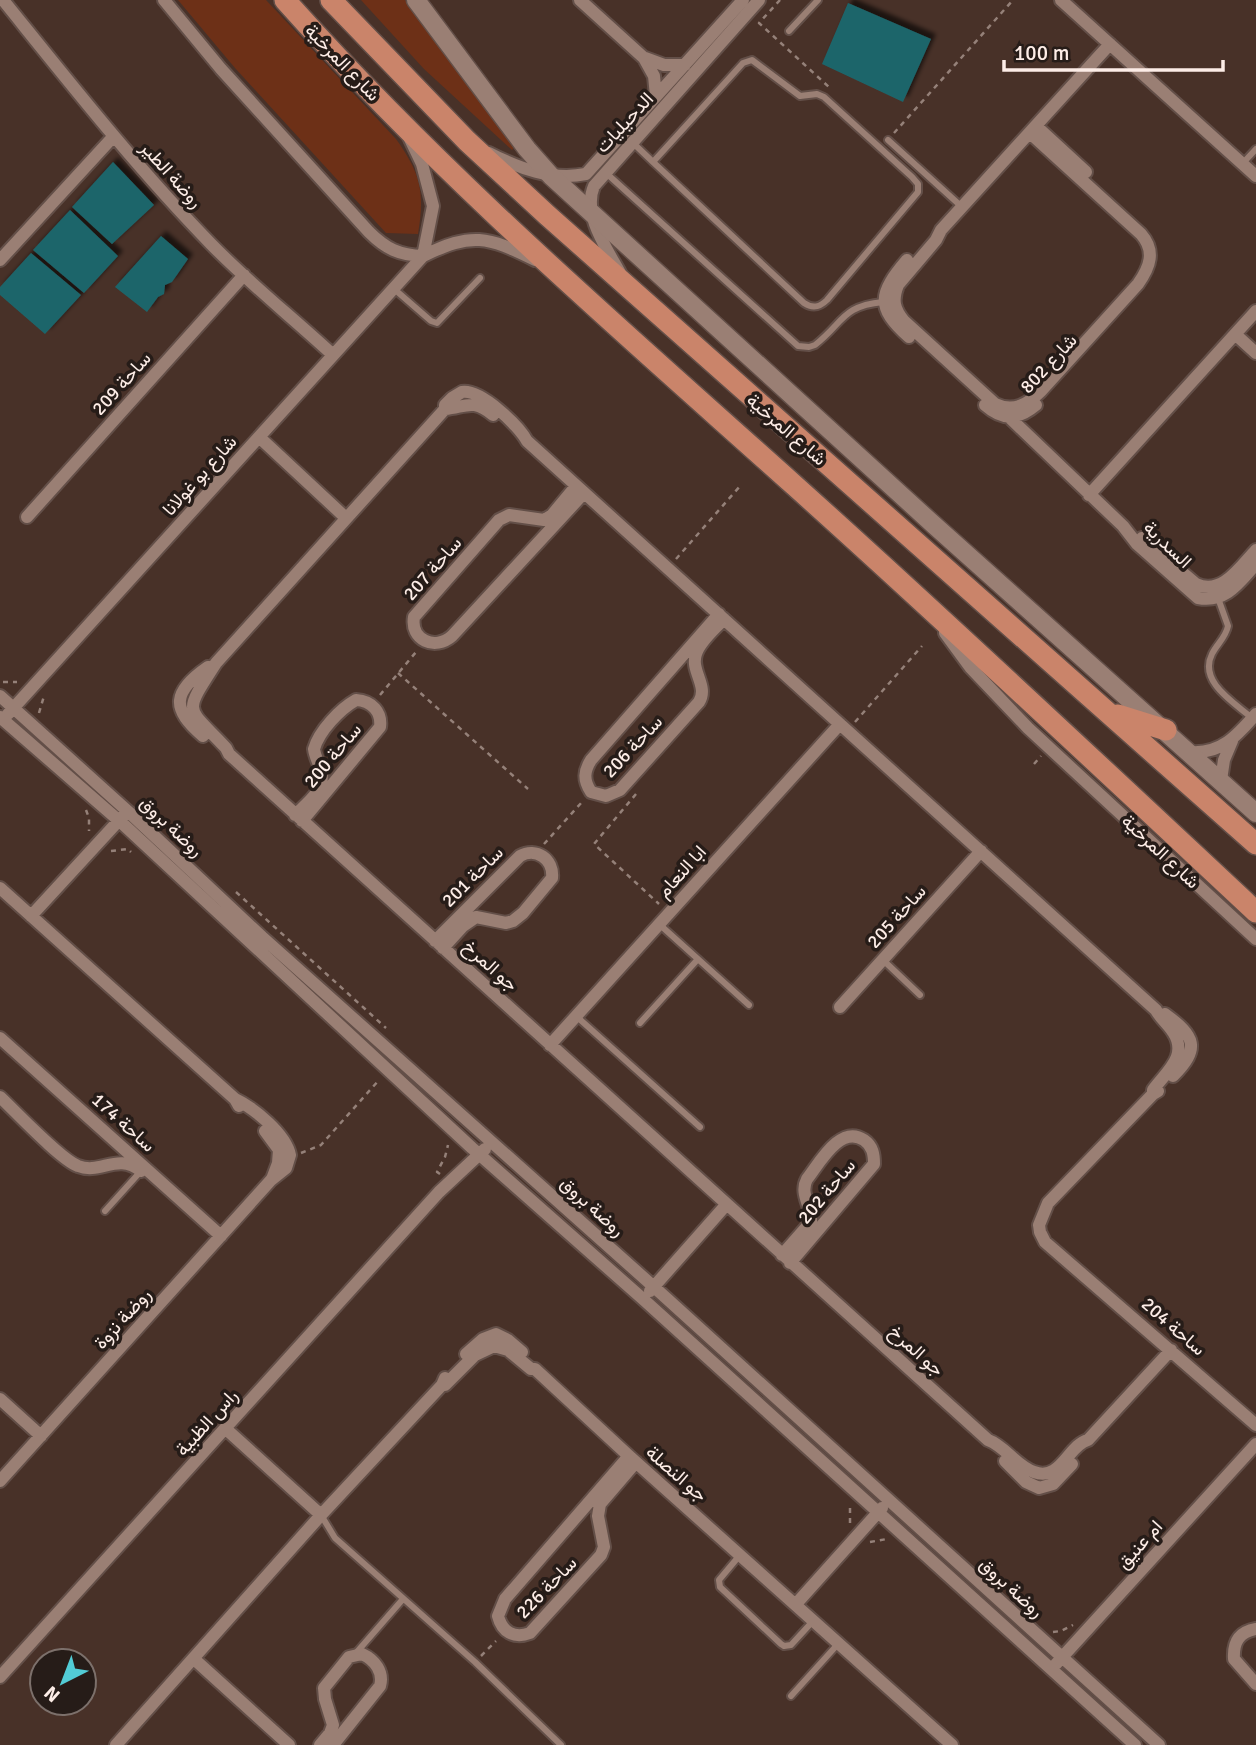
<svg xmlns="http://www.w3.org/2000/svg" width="1256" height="1745" font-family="Signika,Vazirmatn,sans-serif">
<defs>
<filter id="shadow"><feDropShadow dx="5" dy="-5" stdDeviation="2" flood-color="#0009"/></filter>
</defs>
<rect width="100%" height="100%" fill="#483128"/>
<path fill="#6d3017" d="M178 0H266L396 139C421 174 425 192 418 234L386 233 235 68Z
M361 0H405L517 144 512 150 424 69Z"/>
<path fill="#1d656b" filter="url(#shadow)" d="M848 3 931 39 903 102 822 64Z
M113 162 154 205 112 244 72 207Z
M70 210 118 256 84 293 33 250Z
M161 236 188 259 172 282 165 285 164 294 158 297 147 312 115 287Z
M31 253 81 295 45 334 0 295V287Z"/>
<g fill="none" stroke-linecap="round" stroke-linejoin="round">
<defs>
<path id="service" d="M789 31 818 0
M888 140 962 207
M632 142 653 162 804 303C813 309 820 307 827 300L918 192V184L912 177 824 97 817 94 800 96 752 60 743 63 653 162
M1243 163 1256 149
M606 173 798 346 809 347 815 345C844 322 842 306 883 302
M393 288 431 321 437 323 480 278
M1218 598 1228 626C1226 637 1217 644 1212 654 1198 682 1235 703 1252 718
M659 924 749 1005
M883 960 920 995
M576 1016 700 1127
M640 1023 698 959
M105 1211 141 1171
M321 1515 335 1538 475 1662 561 1745
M740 1555 719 1580 720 1587 781 1644 784 1646 791 1645 813 1621
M356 1653 403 1599
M791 1696 838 1644"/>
<path id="minor" d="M3 0C70 83 136 167 211 244 249 283 293 318 333 355
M164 0 221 69 369 232C386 249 399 255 423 256
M580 0 644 58 654 76 656 96
M1061 0 1256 176
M645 58 664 65H685
M1036 126 1086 172
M1030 133 1141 234C1156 251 1150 267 1138 284L1041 391C1028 404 1014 413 995 404L904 321C894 309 892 300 898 285L936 240 941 230 1110 44
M410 139 422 164 433 206 423 256
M489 153C518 168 552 181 586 174L743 0
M0 260 113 137
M907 260C879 293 875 307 909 337
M620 273C607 249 582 214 594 186L759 0
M1235 334 1256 353
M985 405C1003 421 1018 420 1036 405
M445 409C466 407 473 398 493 415
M1010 418 1123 526 1137 544 1198 598C1226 603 1239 583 1256 564
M259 437 346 518
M576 486 552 515 544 520 509 515 499 520 414 617C410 640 435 651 452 636L584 493
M1089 495 1256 311
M27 517 244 275
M1142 538 1196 584C1222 596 1240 567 1256 550
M719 614 591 760C584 771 583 780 591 792L606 796 620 790 699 702C709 686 690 671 696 654 700 641 715 629 724 619
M945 633 970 667 1028 728 1256 939
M0 696 133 816 262 937 654 1287 1159 1745
M8 714 423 256C472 232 487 236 535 260
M0 717 124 825 472 1148 643 1299 1135 1745
M203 736C170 709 173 691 208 667
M1191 752C1221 754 1237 736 1256 714
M1221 780 1224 760 1232 741
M295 815C307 803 326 790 321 771 319 763 315 757 314 749 319 731 340 709 356 700 372 701 382 712 380 727L302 821
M0 888 235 1099 239 1106
M31 916 123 816
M435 941 520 856C536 847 554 859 552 878L523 913 513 921 506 923 476 917 463 926 443 948
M840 1007 981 851
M1165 1014C1195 1036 1201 1048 1173 1076
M0 1038 221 1236
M550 1045 840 724
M1158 1091 1153 1094 1048 1203 1039 1225 1040 1232 1045 1242 1256 1425
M1153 1094V1090C1166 1072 1189 1056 1173 1032 1168 1024 1160 1018 1156 1010L527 441C519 426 481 389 462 392L452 398 445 405V409L216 663C182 716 186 705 226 748L229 754 988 1440C1005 1446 1016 1466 1034 1472 1061 1482 1068 1445 1088 1440L1171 1350
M0 1097C16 1112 61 1160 78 1166 101 1175 117 1152 141 1171
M265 1131 279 1150 278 1163 272 1179
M782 1255 811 1222C812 1206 799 1194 807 1179 819 1164 840 1124 864 1140 873 1146 874 1155 874 1164L790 1263
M650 1291 726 1205
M466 1354 483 1339 496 1334 508 1340 522 1352
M442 1385H445L475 1355 494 1346 508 1350 531 1369H535L629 1456 952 1745
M0 1399 41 1436
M226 1429 321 1515
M629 1456 505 1599 498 1616C502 1632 514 1639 530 1633L601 1555 604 1547 598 1516 600 1504 636 1462
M1005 1461 1026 1482 1039 1488 1053 1484 1072 1464
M0 1481 271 1180 286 1168 290 1155C286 1134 254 1108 235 1099
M796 1604 882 1508
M1256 1629C1239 1632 1233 1642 1234 1659L1256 1684
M194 1659 289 1745
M1056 1664 1256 1444
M0 1677 439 1192 485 1149
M116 1745 321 1515 442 1385 445 1378
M320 1745 330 1733 333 1725 325 1699 324 1688 349 1657 362 1654C375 1660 384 1672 380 1686L333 1745"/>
<path id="secondary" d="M416 0 527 149 551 176 934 525 1256 813"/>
<path id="trunk" d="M285 0C441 175 619 328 794 485 950 625 1103 769 1256 912
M331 0 467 141 547 215 1256 844
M1118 715 1166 730"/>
</defs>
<use href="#service" stroke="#634f48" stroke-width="10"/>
<use href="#minor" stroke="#634f48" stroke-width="16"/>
<use href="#secondary" stroke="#634f48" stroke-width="21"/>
<use href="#trunk" stroke="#634f48" stroke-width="24"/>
<path stroke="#958179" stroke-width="2.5" stroke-dasharray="5 5" stroke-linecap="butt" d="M780 0 759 23 830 88
M894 133 1013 0
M676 559 741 485
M398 673 528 789
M3 682H17
M380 695 416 652
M39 713 44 696
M855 722 922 646
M1034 764 1041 756
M636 794 594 844 659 904
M86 810 89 818V831
M544 844 582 802
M111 851 128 849 131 852
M236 892 386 1028
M301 1153 321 1145 379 1080
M440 1174 437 1172 445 1157 448 1145
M850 1523V1505
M870 1542 887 1539
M1053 1632 1061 1631 1073 1625
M481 1656 496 1641"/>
<use href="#service" stroke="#9a7f74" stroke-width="6"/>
<use href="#minor" stroke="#9a7f74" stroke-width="12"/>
<use href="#secondary" stroke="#9a7f74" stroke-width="18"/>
<use href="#trunk" stroke="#ca846a" stroke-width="21"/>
</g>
<g text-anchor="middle" stroke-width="7" stroke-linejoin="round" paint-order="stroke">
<g font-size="19" fill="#fdede7" stroke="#261c18">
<text transform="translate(343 62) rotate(46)" y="7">شارع المرخية</text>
<text transform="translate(624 122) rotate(-47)" y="7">الدحيليات</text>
<text transform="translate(172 174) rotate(48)" y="7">روضة الطير</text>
<text transform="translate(1048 363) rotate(-47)" y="7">شارع 802</text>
<text transform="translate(121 383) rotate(-48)" y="7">ساحة 209</text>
<text transform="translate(787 429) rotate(41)" y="7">شارع المرخية</text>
<text transform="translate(199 475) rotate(-48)" y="7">شارع بو غولانا</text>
<text transform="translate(1168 544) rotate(44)" y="7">السدرية</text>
<text transform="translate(432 568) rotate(-49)" y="7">ساحة 207</text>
<text transform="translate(632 746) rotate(-47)" y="7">ساحة 206</text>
<text transform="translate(332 755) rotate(-50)" y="7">ساحة 200</text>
<text transform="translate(172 826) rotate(43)" y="7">روضة بروق</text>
<text transform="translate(1161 851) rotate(43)" y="7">شارع المرخية</text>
<text transform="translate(681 871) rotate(-48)" y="7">ابا النعام</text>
<text transform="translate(472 876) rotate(-45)" y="7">ساحة 201</text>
<text transform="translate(896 916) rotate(-48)" y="7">ساحة 205</text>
<text transform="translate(491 965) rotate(42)" y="7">جو المرخ</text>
<text transform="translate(124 1122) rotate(42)" y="7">ساحة 174</text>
<text transform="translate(826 1191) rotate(-50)" y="7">ساحة 202</text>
<text transform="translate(593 1206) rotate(42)" y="7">روضة بروق</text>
<text transform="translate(122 1318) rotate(-48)" y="7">روضة نزوة</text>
<text transform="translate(1174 1326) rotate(41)" y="7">ساحة 204</text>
<text transform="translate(917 1350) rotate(42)" y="7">جو المرخ</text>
<text transform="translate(206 1422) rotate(-48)" y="7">راس الظبية</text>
<text transform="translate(677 1473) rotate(41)" y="7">جو النصلة</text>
<text transform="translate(1139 1544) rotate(-48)" y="7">ام عنيق</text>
<text transform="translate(546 1587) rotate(-46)" y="7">ساحة 226</text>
<text transform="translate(1012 1587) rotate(42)" y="7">روضة بروق</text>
</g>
</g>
<g transform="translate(63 1682) rotate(222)"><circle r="33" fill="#261c18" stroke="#7c706b" stroke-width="2"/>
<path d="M0-5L12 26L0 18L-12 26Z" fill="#52ccd6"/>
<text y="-10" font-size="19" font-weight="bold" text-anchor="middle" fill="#fdede7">N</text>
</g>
<path d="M1004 60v10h219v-10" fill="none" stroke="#fdede7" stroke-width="3.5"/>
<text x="1014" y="60" font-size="21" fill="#fdede7" stroke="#261c18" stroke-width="5" paint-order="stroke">100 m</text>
</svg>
